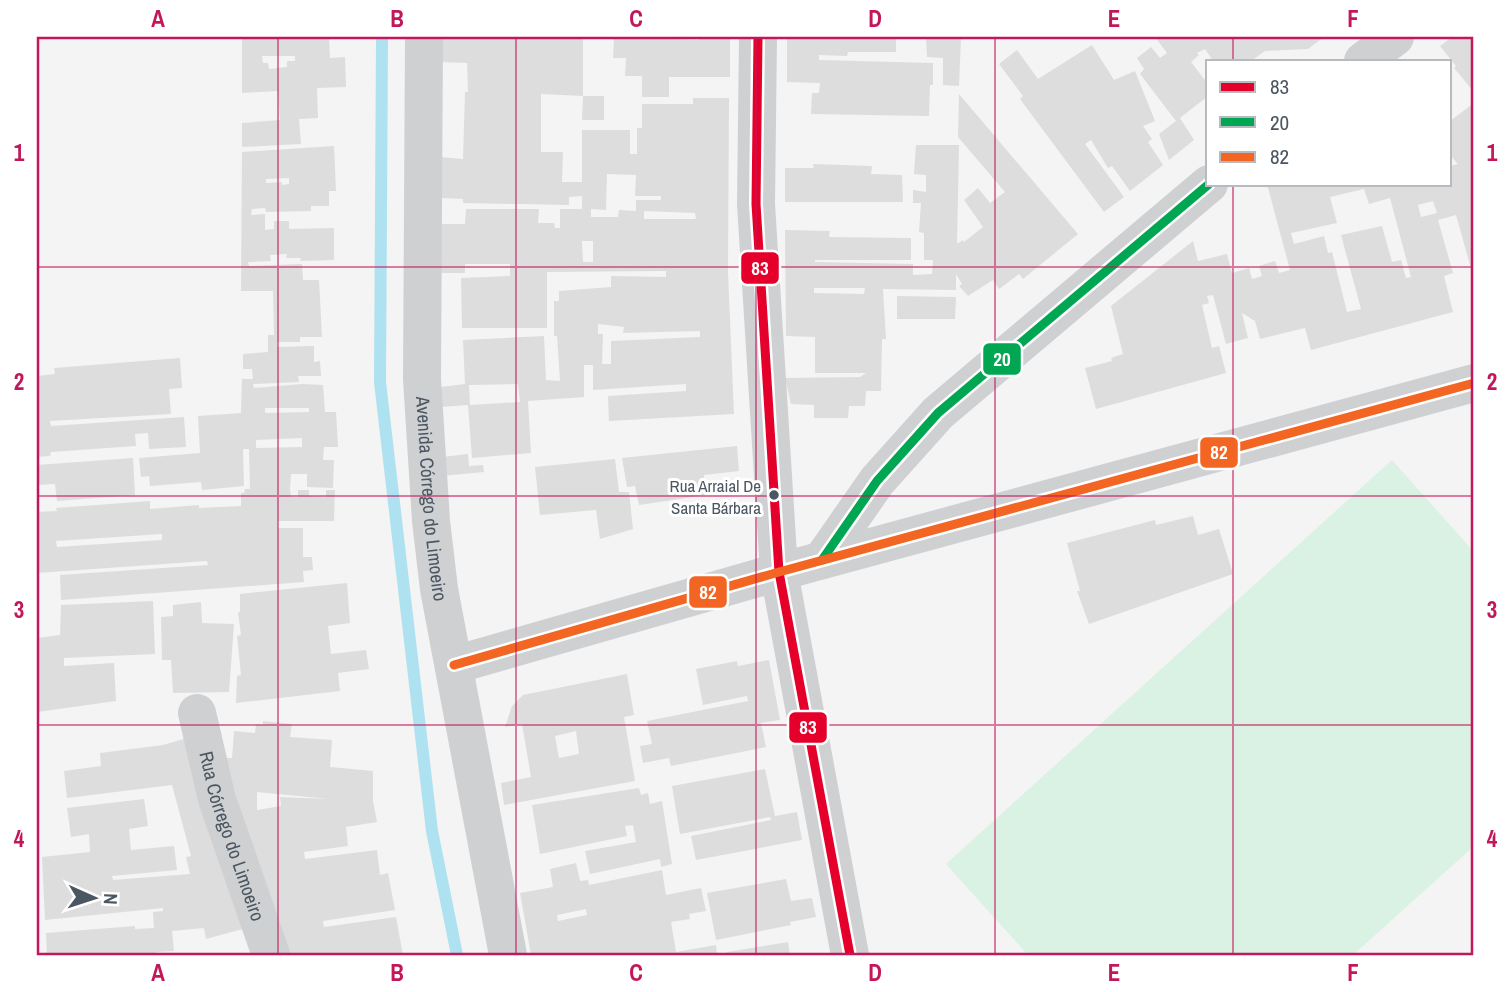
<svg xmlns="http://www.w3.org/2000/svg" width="1511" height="992" font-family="'Archivo Narrow',sans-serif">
<rect width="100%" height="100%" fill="#f4f4f4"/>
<path fill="#d9f2e3" d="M1392 460 1474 552V846L1353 955H1028L946 864Z"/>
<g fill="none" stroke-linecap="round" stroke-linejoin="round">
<path stroke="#aee2f0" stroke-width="12" d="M382 37 380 382 432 831 457 955"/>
</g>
<path fill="#ddddde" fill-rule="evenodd" d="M242 37H329L330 58 345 57 346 87 317 88 318 118 299 119 301 144 242 147V123L280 120 278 91 242 93ZM262 56H295V61H287V67L269 69 268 63H263Z
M440 37H583V96L541 94V152H563L562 182H582V130H630V154H637V128H642V104H693V98H729L728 272 734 414 609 421 608 396 686 391V384L593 390V365H584V397L528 401 531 453 472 458 468 405 441 407V387L465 384 463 340 544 336 546 380 560 381 557 336H554V301H559V291L611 287V276L666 277V271L547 272V328H462L461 278 510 276V264H465V273H440V224H465L466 209H539L538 223H554L555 228H560V209H582V196L569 197V205L463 203V199L440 198V157L463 159 465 92H468L467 63 440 62ZM607 174 636 175 635 196H661V200H636V211L619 210 618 217H591V209L606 210ZM644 211 695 213 696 219H644ZM582 241H593V262H583ZM598 324 624 327 623 333 700 331V337L611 341V364H602L603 334H598ZM518 384 520 402 470 405 469 385Z
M620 37 699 40V37H730V77H669V97H642V76H625L626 58H613L614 38Z
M787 37H896V52H848L847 56 819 55V60L933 63V85H930L929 116 811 114 812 93H819L820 83 787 82Z
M926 37H961L959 86 943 85V58L927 57Z
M1155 37H1324L1308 49 1265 51 1251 61H1213L1205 49 1197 53 1199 55 1191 62 1208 84V96L1180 118 1194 140 1169 160 1159 134 1176 121 1140 74 1144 69 1137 58 1151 47 1160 58 1167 53Z
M1452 37H1474V92L1454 68 1456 66 1440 46Z
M1092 45 1114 80 1135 71 1155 121 1143 126 1152 139 1148 142 1163 165 1130 191 1112 166 1108 168 1091 140 1085 144 1124 197 1104 212 1020 99 1023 96 999 64 1017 50 1038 79Z
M959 94 1078 234 1023 279 1019 274 999 289 993 280 968 296 959 286 962 284 956 274V290L883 289 886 339H882L881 391H866L865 406H849L848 418H814V405L791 404 785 378 860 377 866 373H815V337L786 336 785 230 830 231 829 237 911 238V260H815V262L913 264V275L932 274 933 260H924V233L919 232 921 203H913V190L926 192V175L914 174 916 145H959L957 244 963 240 964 242 983 227 964 200 978 188 990 203 1005 192 958 137ZM814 288H865L864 294 814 293Z
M583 96H604V120H582Z
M1474 103V279L1456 215 1438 220 1453 273 1444 276 1453 312 1311 350 1305 328 1260 339 1255 321 1242 313 1248 338 1226 344 1213 295 1207 296 1209 303 1202 305 1212 348 1219 346 1226 373 1096 409 1085 368 1112 361 1111 358 1123 354 1111 306 1140 283 1193 241 1198 261 1227 254 1232 273 1249 268 1252 279 1262 276 1259 266 1275 261 1279 273 1290 270 1267 184H1277L1278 186 1288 184H1450V166L1458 164 1450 155V121ZM1364 189 1369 204 1390 198 1411 277 1406 278 1401 260 1392 262 1382 226 1341 235 1361 309 1347 312 1332 252 1328 253 1324 236 1294 244 1291 233 1337 223 1330 197ZM1433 201 1437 213 1421 217 1418 205Z
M334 146 336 191H329V206H311V211L266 212 265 208 252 209 251 215 265 214V230L274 229V221H289V229L334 228V260L300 261 301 258H286L287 254 270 255 271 261 248 262 249 266 302 264 303 280H319L322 337H300V342H277V347L314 346V362L320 361 321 376H298L299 382 253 384 254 388 302 384 323 385 325 412H336L338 447H324L323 460H334L333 488 307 487V474H291L290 489 291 497H298V490H309V496L326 497V490H335L334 521H278V528H303V557H312L313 570 303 571 304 582 61 600 60 575 208 565 207 561 37 573V512L57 511 56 508 150 501V509L199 505V508L241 506V493H244L245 489H250L249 449H243L244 486 202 490 201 482 150 486 149 476 141 477 139 458 200 453 198 416 241 413 242 379H253L252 369H243V354L268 352V335H274L273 291H241L242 152ZM289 178V184L282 185V182L266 183V179ZM265 408H309V412L265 413ZM302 438V447L256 448V440ZM162 534V540L57 547 56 541Z
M813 164 872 166 871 174 902 175 903 202H785V168H814Z
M897 296 956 297 955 319H897Z
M180 358 182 388 169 389 171 414 50 421 51 426 184 417 186 447 149 449 148 433 135 434 136 446 51 452 50 456 37 457V376L55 374 54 368Z
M737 446 739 471 704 475 706 495 639 505 635 486 627 487 622 458Z
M468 454 469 466 483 465 484 472 441 476 442 457Z
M133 458 135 495 57 501 55 484 37 485V465Z
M615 459 619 492H629L633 529 600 539 596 510 540 515 535 467Z
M1193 516 1198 535 1219 529 1233 574 1089 624 1077 591H1080L1067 543 1155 520 1156 525Z
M347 583 350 623 328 626 331 654 366 650 369 669 338 673 340 691 236 703 237 676 241 675 237 636 241 635 238 612H240V594Z
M153 601 155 654 64 658V666L114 663 116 701 37 712V638L60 635 61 605Z
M201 602 202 623 234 624 229 692 173 693 171 660H162L161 617 173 616V605Z
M769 660 780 720 761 723 766 747 671 766 669 758 643 763 640 746 652 744 647 721 748 701 747 696 703 705 696 669 737 661 738 666Z
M627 674 634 715 624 717 635 781 504 805 501 783 531 777 522 724 505 727 512 706 523 695ZM576 731 579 754 559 758 555 736Z
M263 721 292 724 290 737 332 740 330 767 373 771V801L377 822 346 827 348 846 304 852 305 859 377 850 380 875 388 873 395 910 323 921 324 927 396 917 403 955H278L226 758H232L234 731 255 733 256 724 263 725ZM257 792 329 799 280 797 281 806 257 810Z
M184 739 243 929 206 939 204 928 172 931 174 951 156 952V955H47L46 933 135 926V929L154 928 153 912 163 911V908L45 920 42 857 90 852 89 834 71 837 67 808 144 799 148 826 129 829 131 850 174 846 177 870 112 876 113 880 190 874 186 857 191 856 172 785 67 798 64 771 101 766 100 753 163 745Z
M765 769 775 816 797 812 802 840 696 860 691 836 771 820 770 817 680 834 672 786Z
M639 788 641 795 648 793 650 804 662 801 672 864 661 867 660 859 590 874 585 851 636 842 633 825 625 826 627 836 540 854 532 805Z
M576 863 580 881 588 880 589 885 662 870 666 895 701 888 706 911 689 914 690 919 671 922 676 952 716 945 717 955H531L520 893 553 887 550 869ZM586 909 587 915 558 921 557 915Z
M786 879 791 901 812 898 816 917 790 922 791 925 716 940 707 893Z
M788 942 790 955H727V952Z"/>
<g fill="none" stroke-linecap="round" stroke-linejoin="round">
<g stroke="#ced0d2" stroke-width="38">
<path id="s1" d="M424 37 422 379 431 521 439 589 508 955"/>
<path d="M1363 61 1395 37"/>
<path d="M822 560 877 481 938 413 1209 184"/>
<path d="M454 665 779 572"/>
<path id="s2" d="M197 713 217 799 271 955"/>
</g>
<path stroke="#ced0d2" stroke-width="38" d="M758 37 756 204 779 572 850 955
M779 572 1474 383"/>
<defs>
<path id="bus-1" d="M758 37 756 204 779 572 850 955"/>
<path id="bus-2" d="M822 560 877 481 938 413 1209 184"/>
<path id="bus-3" d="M454 665 779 572 1474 383"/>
</defs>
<use href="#bus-1" stroke="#fff" stroke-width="14"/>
<use href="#bus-2" stroke="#fff" stroke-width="14"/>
<use href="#bus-3" stroke="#fff" stroke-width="14"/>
<use href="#bus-1" stroke="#e4002b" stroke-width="9"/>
<use href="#bus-2" stroke="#00a651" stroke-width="9"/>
<use href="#bus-3" stroke="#f26522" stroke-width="9"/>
</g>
<path fill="none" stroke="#c2185b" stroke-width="2" stroke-opacity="0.55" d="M278 37V955M516 37V955M756 37V955M995 37V955M1233 37V61M1233 184V955M37 267H1474M37 496H1474M37 725H1474"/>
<circle fill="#4a5661" stroke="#fff" stroke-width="2.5" cx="774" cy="495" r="6"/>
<g text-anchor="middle" stroke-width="6" stroke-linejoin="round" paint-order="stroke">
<g font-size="17" fill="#4a5661" stroke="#fff" text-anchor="end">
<text x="761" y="492">Rua Arraial De<tspan x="761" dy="22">Santa Bárbara</tspan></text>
</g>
<g font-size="19" fill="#4a5661" stroke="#fff">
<text dy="7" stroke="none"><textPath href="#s1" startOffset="462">Avenida Córrego do Limoeiro</textPath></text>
<text dy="7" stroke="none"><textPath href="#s2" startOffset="128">Rua Córrego do Limoeiro</textPath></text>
</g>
</g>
<g stroke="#fff" stroke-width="2.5">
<rect x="740" y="251" width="40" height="34" rx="7" fill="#e4002b"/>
<rect x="982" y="342" width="40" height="34" rx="7" fill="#00a651"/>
<rect x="1199" y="436" width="40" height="33" rx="7" fill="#f26522"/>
<rect x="688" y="575" width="40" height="34" rx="7" fill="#f26522"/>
<rect x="788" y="711" width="40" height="33" rx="7" fill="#e4002b"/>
</g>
<g font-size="19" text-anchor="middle" font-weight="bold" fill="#fff">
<text x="760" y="275">83</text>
<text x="1002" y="366">20</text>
<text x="1219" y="459">82</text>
<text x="708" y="599">82</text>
<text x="808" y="734">83</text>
</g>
<rect width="1511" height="992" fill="none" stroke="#ffffff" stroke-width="77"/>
<rect x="1206" y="60" width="245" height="126" fill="#ffffff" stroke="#b7bbc0" stroke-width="2"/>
<rect x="1220" y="82" width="35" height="10" fill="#e4002b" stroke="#b7bbc0" stroke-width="2"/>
<text x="1270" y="94" font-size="21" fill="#4a5661">83</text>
<rect x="1220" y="117" width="35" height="10" fill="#00a651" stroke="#b7bbc0" stroke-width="2"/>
<text x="1270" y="130" font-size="21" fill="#4a5661">20</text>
<rect x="1220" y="152" width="35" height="10" fill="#f26522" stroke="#b7bbc0" stroke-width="2"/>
<text x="1270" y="164" font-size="21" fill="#4a5661">82</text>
<g transform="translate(94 898) rotate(93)" stroke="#ffffff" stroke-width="5" paint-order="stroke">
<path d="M0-5L12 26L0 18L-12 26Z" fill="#4a5661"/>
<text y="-10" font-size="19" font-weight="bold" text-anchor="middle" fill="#4a5661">N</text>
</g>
<rect x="38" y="38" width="1434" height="916" fill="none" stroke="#c2185b" stroke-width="2.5"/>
<g font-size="23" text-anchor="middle" font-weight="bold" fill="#c2185b">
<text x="158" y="27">A</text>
<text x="397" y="27">B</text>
<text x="636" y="27">C</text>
<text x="875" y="27">D</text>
<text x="1114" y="27">E</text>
<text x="1353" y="27">F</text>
<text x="19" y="161">1</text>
<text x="1492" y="161">1</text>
<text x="19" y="390">2</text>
<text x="1492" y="390">2</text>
<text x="19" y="618">3</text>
<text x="1492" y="618">3</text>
<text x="19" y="847">4</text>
<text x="1492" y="847">4</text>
<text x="158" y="981">A</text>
<text x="397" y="981">B</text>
<text x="636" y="981">C</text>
<text x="875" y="981">D</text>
<text x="1114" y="981">E</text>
<text x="1353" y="981">F</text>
</g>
</svg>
